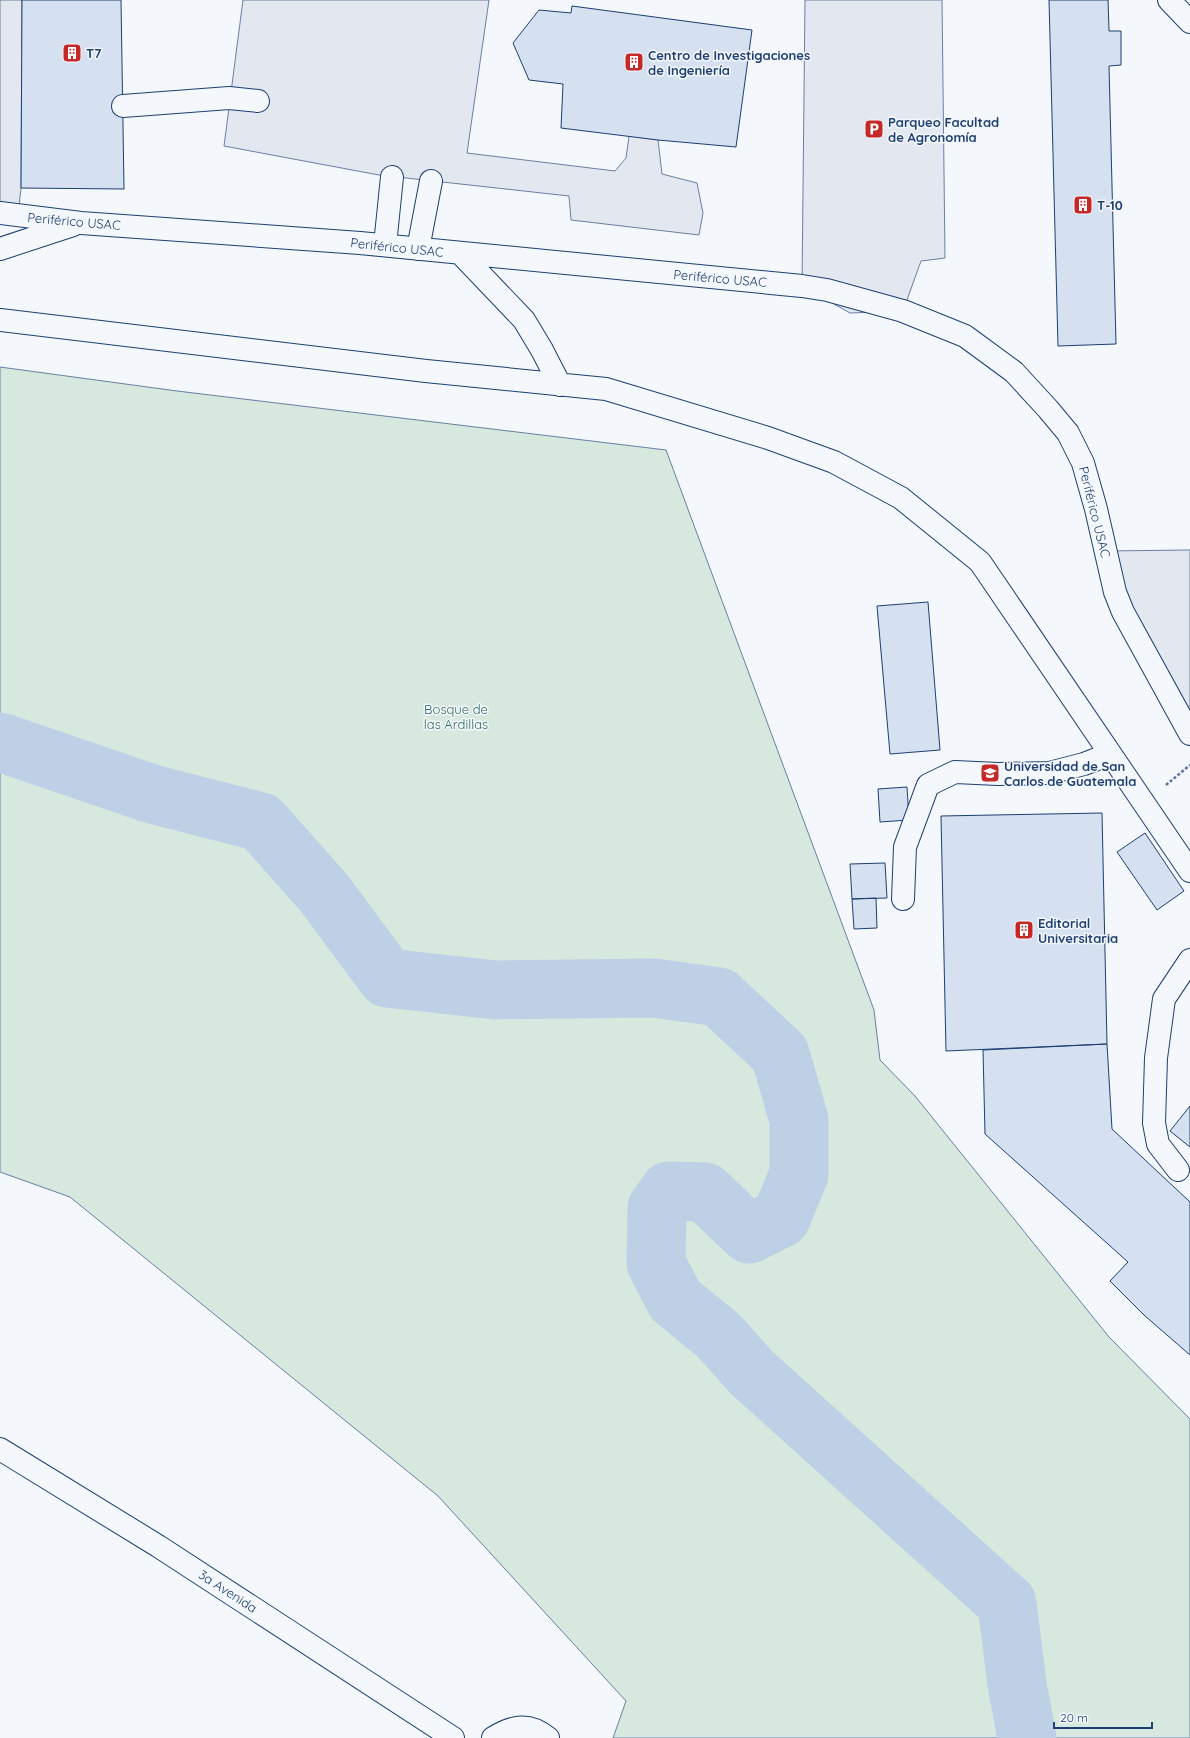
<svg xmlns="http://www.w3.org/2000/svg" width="1190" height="1738" font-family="Quicksand,sans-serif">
<rect width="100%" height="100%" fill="#f4f7fb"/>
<path fill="#d7e8df" stroke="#687fa3" d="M0 367 177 391 666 450 874 1010 880 1060 915 1096 1109 1337 1190 1419V1738H613L626 1701 438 1496 70 1197 0 1172Z"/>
<path fill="#e3e8f0" stroke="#687fa3" d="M0 0H22L21 188 18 216 0 213Z
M243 0H489L467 153 615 171 626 158 629 136 658 140 662 174 697 183 703 213 699 235 571 220 569 196 379 175 224 146Z
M805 0H942L945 258 921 261 903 311 850 313 802 286Z
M1190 550V734L1105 551Z"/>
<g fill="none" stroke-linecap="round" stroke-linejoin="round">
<path stroke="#bed0e5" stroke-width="59" d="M0 742 152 794 261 822 324 893 387 978 496 990 654 988 719 997 780 1054 799 1120V1174L781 1218 749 1234 705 1192 669 1191 657 1208 656 1263 675 1300 719 1336 752 1373 1007 1603 1017 1684 1027 1738"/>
</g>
<path fill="#d5e0f0" stroke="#1d3f73" d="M22 0H121L124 189 21 188Z
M1049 0H1108L1109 31H1121V65L1109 66 1116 344 1058 346Z
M572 6 752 30 736 147 658 140 561 128 563 84 529 80 513 43 539 10 571 13Z
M928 602 940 750 890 754 877 606Z
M907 787 909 820 880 822 878 789Z
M1102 813 1107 1044 946 1051 941 816Z
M1145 833 1184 891 1157 910 1117 852Z
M885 863 887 898 852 899 850 864Z
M876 898 877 928 854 929 852 899Z
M1107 1044 1112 1129 1190 1202V1355L1144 1315 1110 1281 1128 1262 985 1134 983 1050Z
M1190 1106V1147L1170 1131Z"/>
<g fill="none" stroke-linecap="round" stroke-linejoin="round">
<defs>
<path id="minor" d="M1169 0 1190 22
M123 106 229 98 258 101
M0 213 81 223 360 243 802 286 827 290 903 311 965 336 1014 372 1048 409 1068 433 1083 463 1096 509 1115 592 1123 612 1190 734
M385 245 392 177
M0 249 73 225
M418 249 431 181
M460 253 524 320 542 350 560 385
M0 320 426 371 606 389 768 438 834 462 901 498 980 562 1190 871
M903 899 905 847 928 785 955 772 998 774 1049 773 1084 764 1110 754
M1178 1170 1158 1144 1154 1123 1156 1058 1164 999 1190 960
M0 1449 158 1546 453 1738
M493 1738C512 1726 529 1722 548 1738"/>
</defs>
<use href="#minor" stroke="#1d3f73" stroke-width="24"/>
<path stroke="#5e769c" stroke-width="2.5" stroke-dasharray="3 2" stroke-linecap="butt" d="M1166 785 1190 765"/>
<use href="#minor" stroke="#f4f7fb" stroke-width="22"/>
</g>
<defs>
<symbol id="building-square" viewBox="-11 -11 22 22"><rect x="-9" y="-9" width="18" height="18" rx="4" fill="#c62828" stroke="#f4f7fb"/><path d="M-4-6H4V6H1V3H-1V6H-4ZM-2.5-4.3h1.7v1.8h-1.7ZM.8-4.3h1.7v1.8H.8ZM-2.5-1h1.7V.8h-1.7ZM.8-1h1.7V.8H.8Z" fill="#fff"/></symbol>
<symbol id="parking-square" viewBox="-11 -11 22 22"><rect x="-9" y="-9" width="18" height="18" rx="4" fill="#c62828" stroke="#f4f7fb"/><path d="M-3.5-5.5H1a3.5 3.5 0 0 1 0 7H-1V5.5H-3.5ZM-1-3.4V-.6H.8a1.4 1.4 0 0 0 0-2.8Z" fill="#fff"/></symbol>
<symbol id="university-square" viewBox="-11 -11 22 22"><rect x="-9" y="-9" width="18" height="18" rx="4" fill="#c62828" stroke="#f4f7fb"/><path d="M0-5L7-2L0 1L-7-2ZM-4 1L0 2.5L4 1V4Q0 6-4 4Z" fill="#fff"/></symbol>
</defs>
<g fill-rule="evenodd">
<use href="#building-square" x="61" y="42" width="22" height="22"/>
<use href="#building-square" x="623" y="51" width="22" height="22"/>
<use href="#parking-square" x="863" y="118" width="22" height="22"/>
<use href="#building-square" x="1072" y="194" width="22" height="22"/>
<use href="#university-square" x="979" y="762" width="22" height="22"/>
<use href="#building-square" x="1013" y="919" width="22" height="22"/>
</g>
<g text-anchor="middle" stroke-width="3" stroke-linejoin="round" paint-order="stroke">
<g font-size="13" font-weight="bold" fill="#1d3f73" stroke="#f4f7fb" text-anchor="start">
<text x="86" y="58">T7</text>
<text x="648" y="60">Centro de Investigaciones<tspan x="648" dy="15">de Ingeniería</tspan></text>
<text x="888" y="127">Parqueo Facultad<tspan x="888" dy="15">de Agronomía</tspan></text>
<text x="1097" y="210">T-10</text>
<text x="1004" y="771">Universidad de San<tspan x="1004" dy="15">Carlos de Guatemala</tspan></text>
<text x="1038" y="928">Editorial<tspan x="1038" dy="15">Universitaria</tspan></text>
</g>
<g font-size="13" fill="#1d3f73" stroke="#f4f7fb">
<text transform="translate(74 221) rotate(5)" y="5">Periférico USAC</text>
<text transform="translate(397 247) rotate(6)" y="5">Periférico USAC</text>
<text transform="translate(720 278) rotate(5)" y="5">Periférico USAC</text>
<text transform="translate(1095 512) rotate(76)" y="5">Periférico USAC</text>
<text transform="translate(228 1591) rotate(33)" y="5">3a Avenida</text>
</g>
<g font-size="13" fill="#2c6c60" stroke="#f4f7fb">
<text x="456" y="714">Bosque de<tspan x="456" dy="15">las Ardillas</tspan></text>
</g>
</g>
<path d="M1054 1722v6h98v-6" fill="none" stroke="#1d3f73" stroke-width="2"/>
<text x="1060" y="1722" font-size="12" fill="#1d3f73" stroke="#f4f7fb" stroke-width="3" paint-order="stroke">20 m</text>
</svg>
